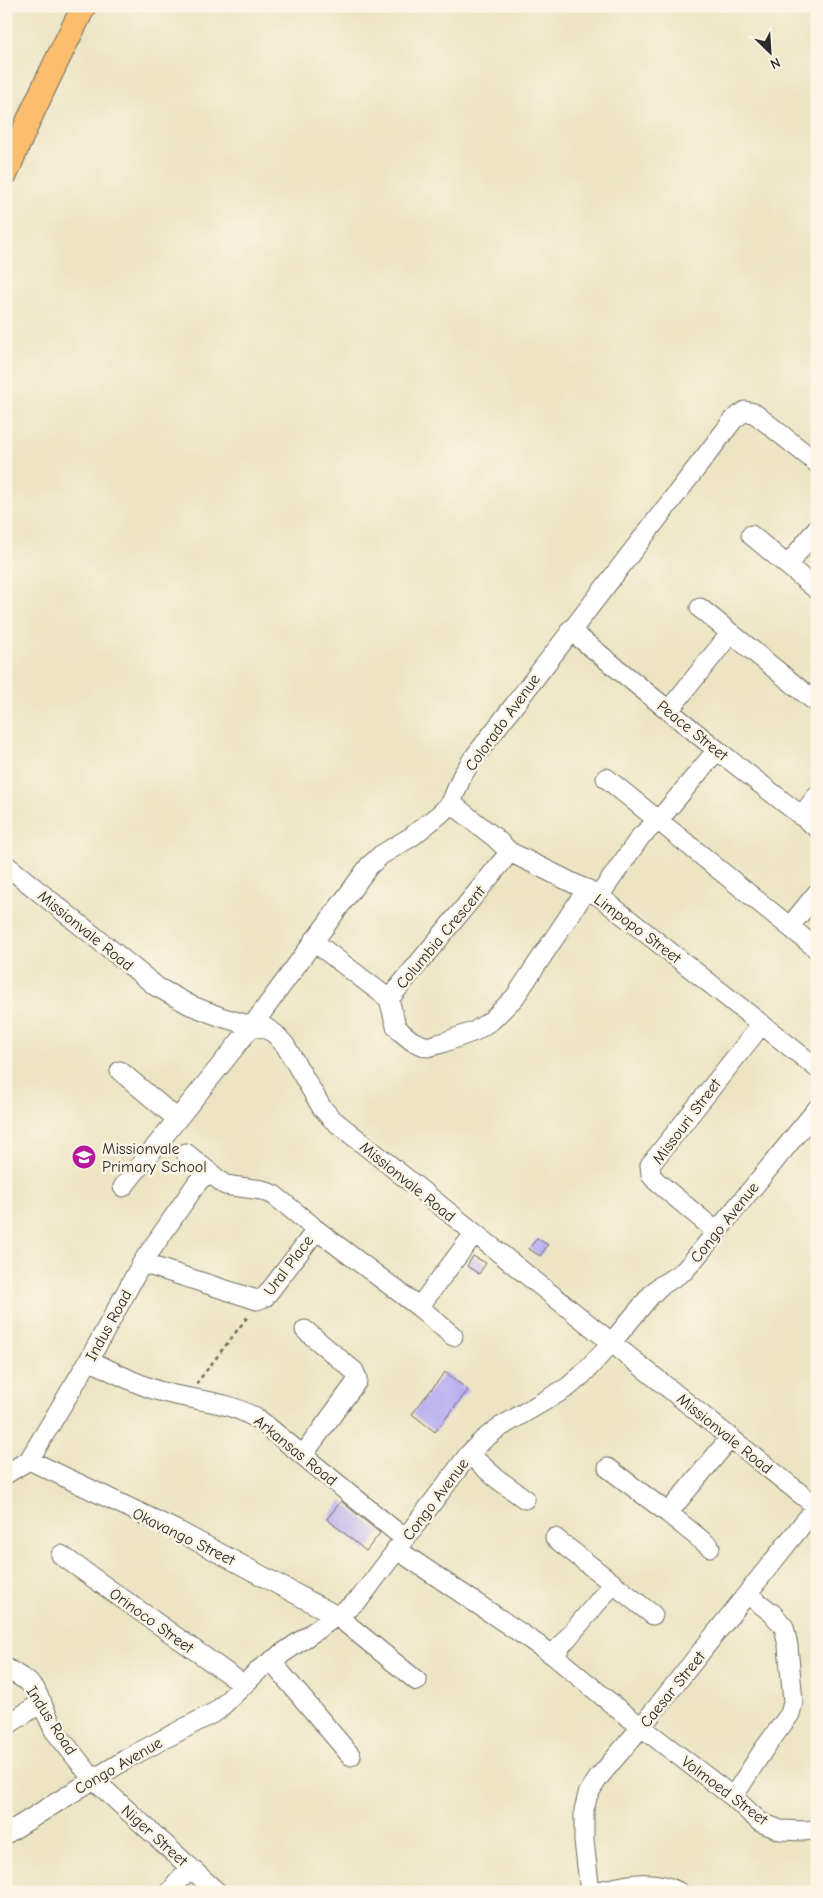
<svg xmlns="http://www.w3.org/2000/svg" width="823" height="1898" font-family="'Comic Neue',sans-serif">
<rect width="100%" height="100%" fill="#fcf5e5"/>
<filter id="ink" filterUnits="userSpaceOnUse"><feTurbulence type="fractalNoise" baseFrequency=".02" numOctaves="2"/><feDisplacementMap in="SourceGraphic" scale="10" xChannelSelector="R" yChannelSelector="G"/><feConvolveMatrix kernelMatrix="1 2 1 2 8 2 1 2 1" color-interpolation-filters="sRGB"/></filter>
<filter id="wash" filterUnits="userSpaceOnUse"><feTurbulence type="fractalNoise" baseFrequency=".0096" numOctaves="4" result="noise"/><feDisplacementMap in="SourceGraphic" scale="20" xChannelSelector="R" yChannelSelector="G"/><feGaussianBlur stdDeviation="1.12" result="paint"/><feColorMatrix in="noise" values="0 0 0 0 0 0 0 0 0 0 0 0 0 0 0 0 0 1.4 0 .05"/><feComposite in="paint" operator="in"/></filter>
<g filter="url(#wash)">
<rect width="100%" height="100%" fill="#ece4c3"/>
<g id="blocks">
<path fill="#b4a9f1" d="M537 1238 548 1245 540 1256 529 1249Z
M473 1256 486 1263 479 1274 467 1266Z
M445 1372 468 1390 435 1432 412 1414Z
M341 1501 380 1533 366 1551 327 1519Z"/>
</g>
</g>
<g filter="url(#ink)">
<use href="#blocks" fill-opacity="0" stroke="#6f6c60" stroke-width="1"/>
<g fill="none" stroke-linecap="round" stroke-linejoin="round">
<defs>
<path id="minor" d="M751 535 817 590
M788 565 817 528
M700 608 817 703
M570 630 717 750 817 828
M669 710 730 634
M606 778 817 949
M451 803 494 837 510 852 599 896 817 1068
M801 816 817 796
M510 852 389 999 396 1026 401 1032 412 1041 427 1047 442 1043 475 1031 492 1020 515 997 587 889
M6 865 157 987 190 1005 221 1017 252 1026 266 1028 275 1034 285 1045 322 1108 332 1119 817 1507
M599 896 641 836 658 821 717 750
M790 926 817 893
M313 941 389 999
M120 1071 177 1119
M123 1187 252 1026 369 866 381 855 411 837 440 814 451 803 462 776 472 760 734 419 745 411 754 413 817 463
M314 1228 419 1307 453 1336
M717 1232 656 1181 651 1175 650 1165 762 1024
M142 1263 257 1300 265 1297 314 1233 311 1225 274 1195 262 1190 225 1185 186 1153
M419 1307 474 1234
M89 1360C112 1371 135 1384 159 1391 197 1402 228 1399 262 1422L405 1539
M469 1454 496 1478 525 1499
M303 1455 357 1381V1378L354 1371 305 1330
M29 1460 180 1532 337 1616 417 1681
M608 1468 668 1513 710 1547
M6 1474 29 1460 89 1360 142 1263 197 1183 208 1172
M668 1513 731 1437
M555 1538 653 1615
M396 1549 553 1655 618 1709 733 1797 760 1822 780 1830 805 1831 817 1829
M61 1555 244 1685
M553 1655 613 1584
M271 1661 351 1756
M6 1668 27 1681 35 1689 54 1730 93 1779 217 1892
M6 1726 42 1702
M733 1797 764 1749 790 1714 793 1702 788 1646 784 1627 772 1613 747 1594
M6 1834 128 1758 217 1711 260 1669 351 1606 361 1597 469 1454 483 1440 497 1429 568 1387 582 1375 612 1342 651 1295 659 1287 684 1271 692 1262 817 1109
M170 1892 190 1867
M590 1892 584 1841V1810L588 1794 599 1777 642 1726 817 1506
M594 1892C623 1886 651 1877 679 1892"/>
<path id="major" d="M6 173C29 116 56 62 84 6"/>
</defs>
<use href="#minor" stroke="#6f6c60" stroke-width="21"/>
<use href="#major" stroke="#6f6c60" stroke-width="26"/>
<path stroke="#6f6c60" stroke-width="2.5" stroke-dasharray="4 4" stroke-linecap="butt" d="M196 1384 249 1315"/>
<use href="#minor" stroke="#fff" stroke-width="19"/>
<use href="#major" stroke="#fbbd6e" stroke-width="24"/>
</g>
</g>
<defs>
<symbol id="school-disc" viewBox="-11 -11 22 22"><circle r="9.5" fill="#b5179e" stroke="#fcf5e5"/><path d="M0-5L7-2L0 1L-7-2ZM-4 1L0 2.5L4 1V4Q0 6-4 4Z" fill="#fff"/></symbol>
</defs>
<g fill-rule="evenodd">
<use href="#school-disc" x="70" y="1143" width="28" height="28"/>
</g>
<g text-anchor="middle" stroke-width="5" stroke-linejoin="round" paint-order="stroke">
<g font-size="16" fill="#2b2b2b" stroke="#fcf5e5">
<text transform="translate(502 722) rotate(-54)" y="6">Colorado Avenue</text>
<text transform="translate(693 730) rotate(39)" y="6">Peace Street</text>
<text transform="translate(638 928) rotate(37)" y="6">Limpopo Street</text>
<text transform="translate(86 930) rotate(39)" y="6">Missionvale Road</text>
<text transform="translate(440 937) rotate(-50)" y="6">Columbia Crescent</text>
<text transform="translate(686 1121) rotate(-53)" y="6">Missouri Street</text>
<text transform="translate(408 1181) rotate(39)" y="6">Missionvale Road</text>
<text transform="translate(724 1222) rotate(-51)" y="6">Congo Avenue</text>
<text transform="translate(288 1265) rotate(-53)" y="6">Ural Place</text>
<text transform="translate(108 1325) rotate(-61)" y="6">Indus Road</text>
<text transform="translate(725 1433) rotate(39)" y="6">Missionvale Road</text>
<text transform="translate(296 1450) rotate(39)" y="6">Arkansas Road</text>
<text transform="translate(435 1499) rotate(-53)" y="6">Congo Avenue</text>
<text transform="translate(184 1536) rotate(26)" y="6">Okavango Street</text>
<text transform="translate(152 1620) rotate(36)" y="6">Orinoco Street</text>
<text transform="translate(672 1689) rotate(-51)" y="6">Caesar Street</text>
<text transform="translate(52 1720) rotate(57)" y="6">Indus Road</text>
<text transform="translate(118 1765) rotate(-30)" y="6">Congo Avenue</text>
<text transform="translate(725 1790) rotate(37)" y="6">Volmoed Street</text>
<text transform="translate(155 1835) rotate(42)" y="6">Niger Street</text>
</g>
<g font-size="16" fill="#2b2b2b" stroke="#fcf5e5" text-anchor="start">
<text x="102" y="1154">Missionvale<tspan x="102" dy="18">Primary School</tspan></text>
</g>
</g>
<rect width="823" height="1898" fill="none" stroke="#fcf5e5" stroke-width="25"/>
<g transform="translate(770 52) rotate(155)" stroke="#fcf5e5" stroke-width="4" paint-order="stroke">
<path d="M0-4L9 19L0 12L-9 19Z" fill="#2b2b2b"/>
<text y="-8" font-size="14" font-weight="bold" text-anchor="middle" fill="#2b2b2b">N</text>
</g>
</svg>
